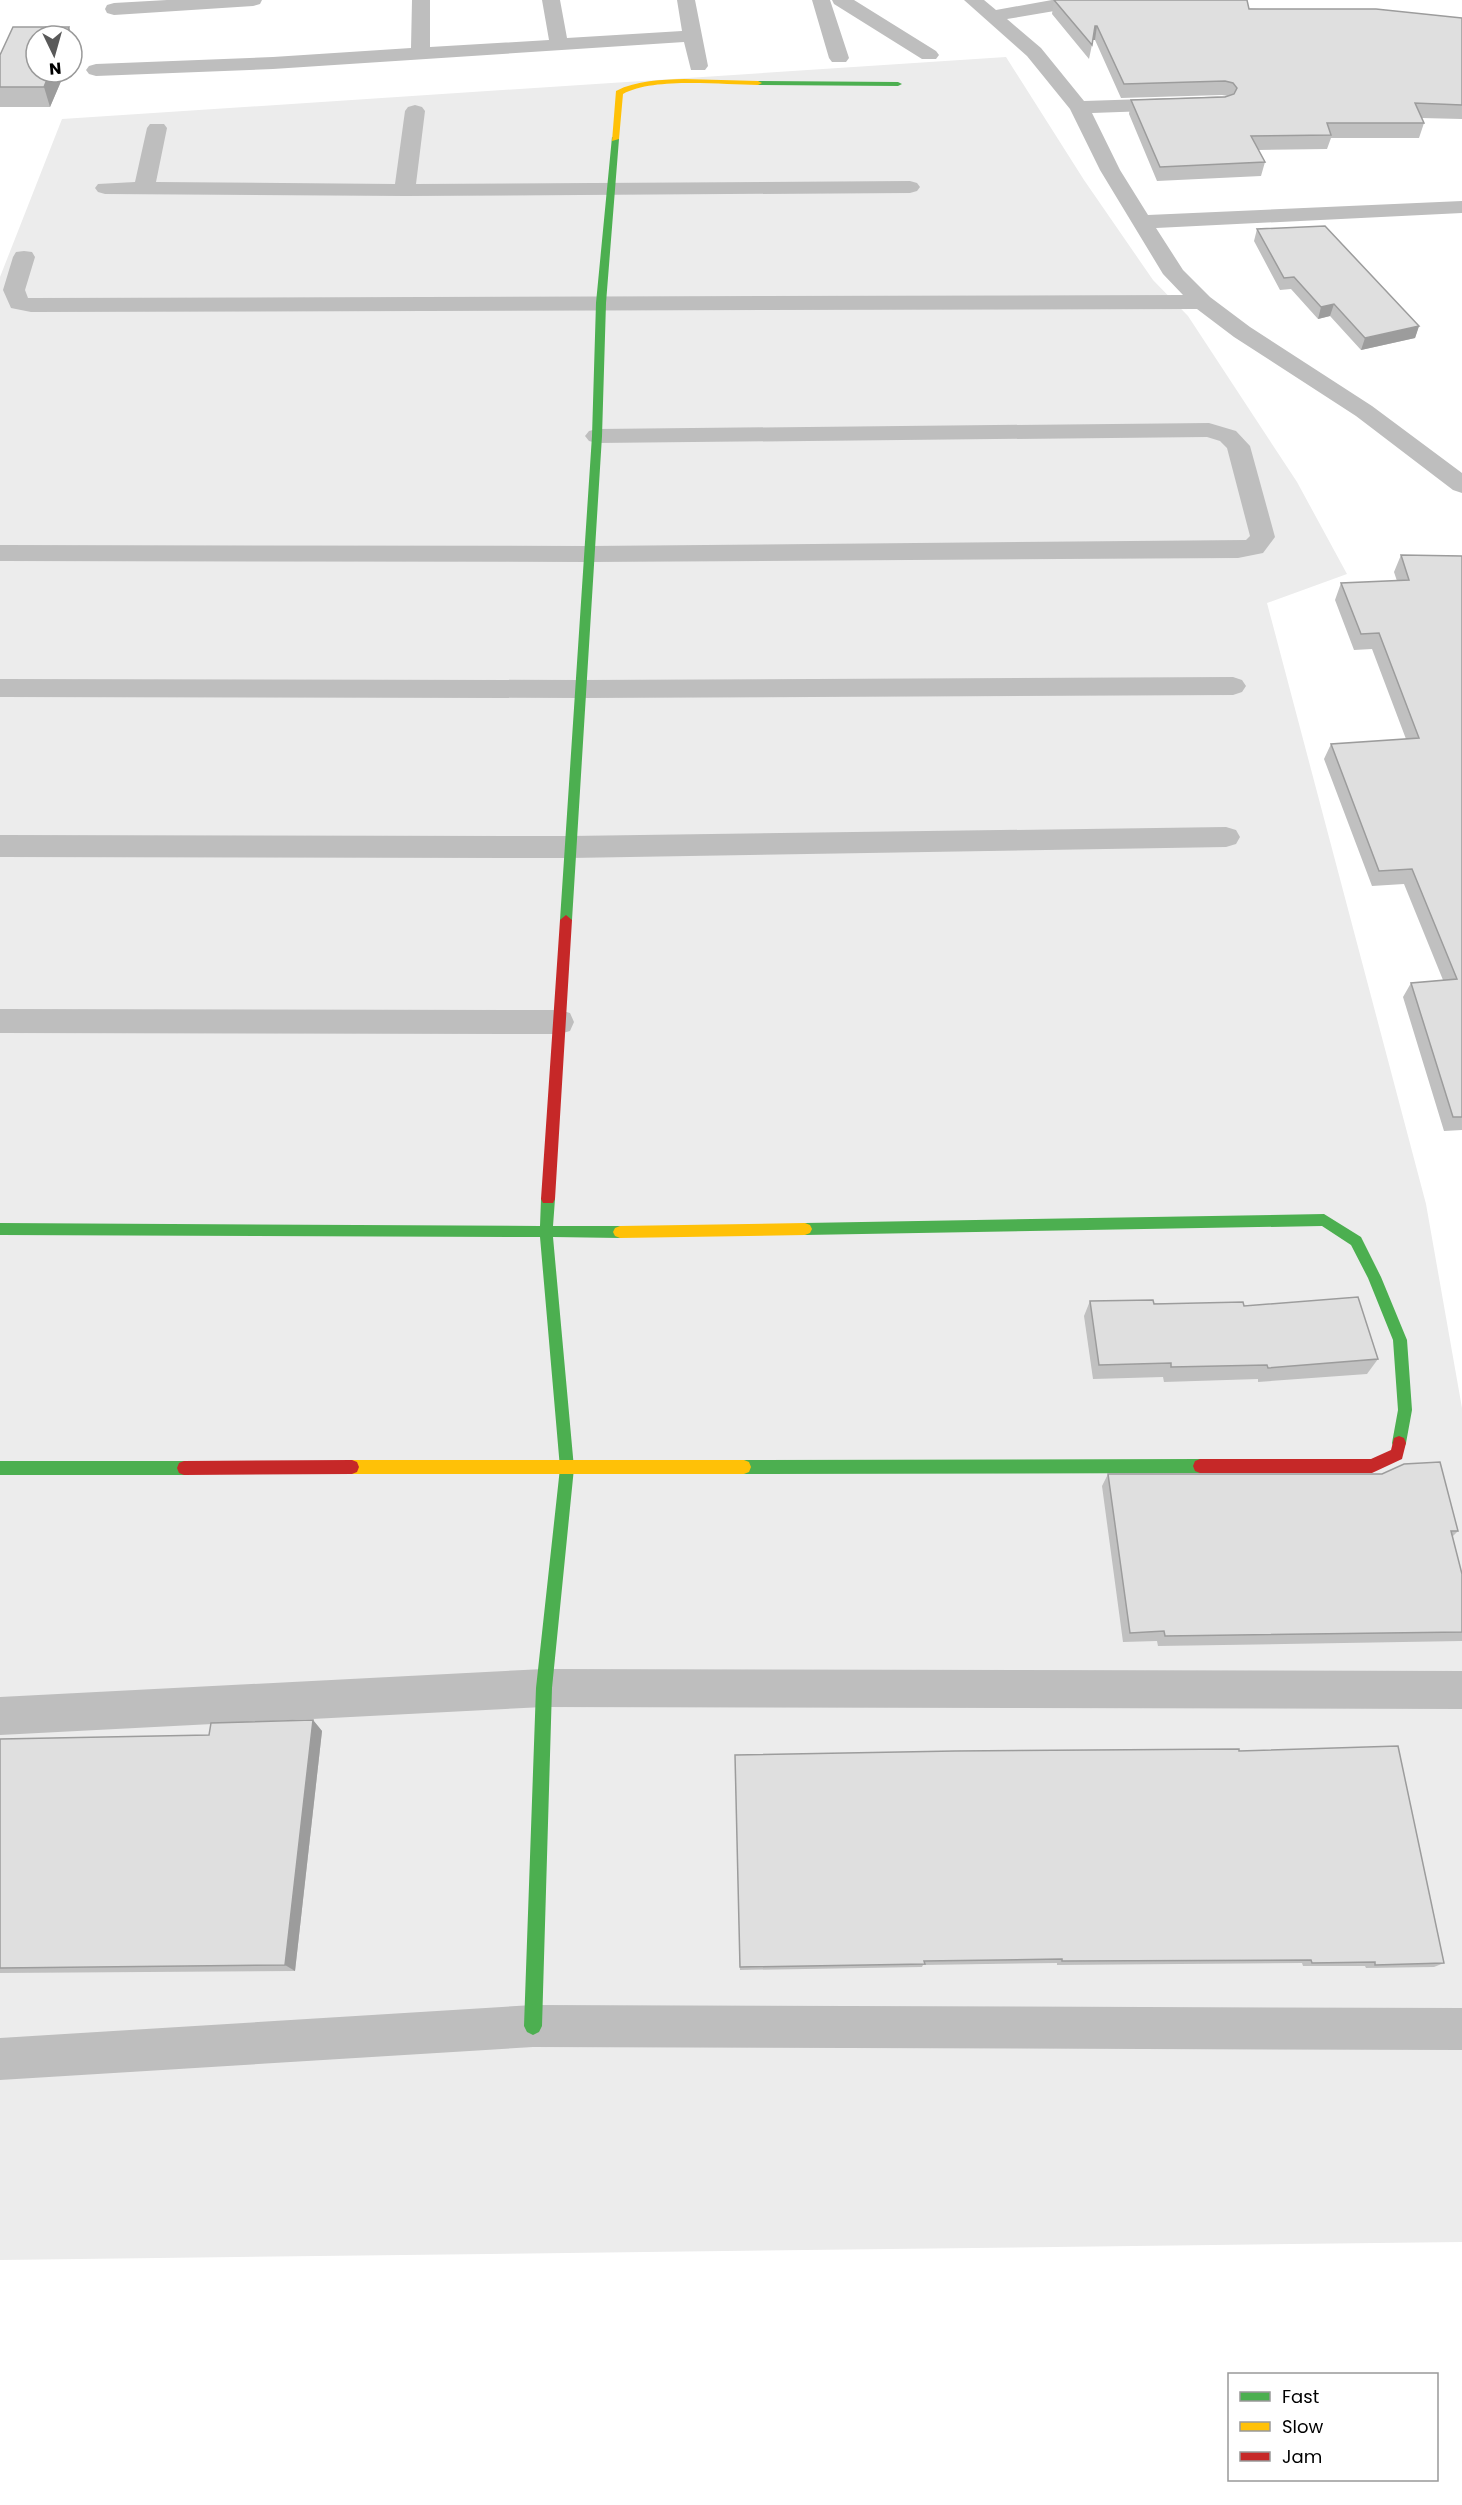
<svg xmlns="http://www.w3.org/2000/svg" width="1462" height="2505" font-family="Poppins,sans-serif">
<rect width="100%" height="100%" fill="#fff"/>
<path fill="#ececec" d="M1006 57 1084 180 1153 280 1188 316 1297 482 1347 574 1267 603 1426 1204 1462 1408V2242L0 2260V277L62 119Z"/>
<g fill="none" stroke-linecap="round" stroke-linejoin="round">
<path fill="#bebebe" fill-rule="evenodd" d="M167 0H262L260 4 253 6 114 15 107 13 105 9 107 5 114 3Z
M412 0H430V47L549 40 542 0H560L567 38 682 31 677 0H695L708 66 705 70H691L684 42 273 69 96 76 89 74 86 70 89 66 96 64 273 57 411 48Z
M812 0H830L849 58 846 62H832L829 58Z
M832 0H854L936 51 939 55 936 59H922L834 4Z
M964 0H984L996 10 1052 0H1093L1091 4 1084 6 1007 19 1041 48 1084 101 1176 98 1183 100 1186 104 1183 108 1176 110 1092 113 1120 170 1148 215 1462 201V213L1156 228 1183 270 1210 297 1250 327 1372 406 1462 473V493L1453 490 1356 416 1234 337 1197 309 31 312 11 308 3 290 13 257 16 252 24 251 32 252 35 257 25 290 28 298H31L1183 295 1163 274 1100 170 1070 109 1027 56Z
M415 105 422 107 425 111 416 184 910 181 917 183 920 187 917 191 910 193 405 196 105 194 98 192 95 188 98 184 135 182 147 128 150 124H164L167 128 156 182 395 184 405 111 408 107Z
M1209 423 1236 431 1250 446 1275 537 1263 553 1238 558 589 562 0 561V545L589 546 1246 540 1250 536 1227 448 1220 441 1207 437 597 443 589 441 585 436 589 431 597 429Z
M1233 677 1242 680 1246 686 1242 692 1233 695 581 698 0 697V679L581 680Z
M1226 827 1236 830 1240 837 1236 844 1226 847 570 858 0 857V835L570 836Z
M0 1009 559 1010 570 1013 574 1022 570 1031 559 1034 0 1033Z
M544 1669 1462 1671V1709L544 1707 0 1735V1697Z
M533 2005 1462 2008V2050L533 2047 0 2080V2038Z"/>
<path fill="#4caf50" fill-rule="evenodd" d="M755 81 898 82 902 84 898 86 758 85 754 83Z
M612 137 619 139 606 303 602 436 572 920 566 925 560 920 592 436 596 303Z
M548 1193 553 1195 555 1199 553 1226H620L625 1228 627 1232 625 1236 620 1238 553 1237 574 1468 552 1688 542 2026 539 2032 533 2035 527 2032 524 2026 536 1688 560 1468 540 1237 0 1235V1223L540 1226 541 1199 543 1195Z
M1324 1214 1361 1237 1381 1277 1407 1340 1412 1410 1406 1443 1404 1448 1399 1450 1394 1448 1392 1443 1398 1410 1393 1340 1368 1278 1351 1245 1322 1226 805 1235 800 1233 798 1229 800 1225 805 1223Z
M1200 1459 1205 1461 1207 1466 1205 1471 1200 1473 744 1474 739 1472 737 1467 739 1462 744 1460Z
M0 1461H184L189 1463 191 1468 189 1473 184 1475H0Z"/>
<path fill="#ffc107" fill-rule="evenodd" d="M684 79 758 81 762 83 758 85C722 85 654 77 623 94L619 139 612 141 616 91C637 80 661 80 684 79Z
M805 1223 810 1225 812 1229 810 1233 805 1235 620 1238 615 1236 613 1232 615 1228 620 1226Z
M352 1460H744L749 1462 751 1467 749 1472 744 1474H352L347 1472 345 1467 347 1462Z"/>
<path fill="#c62828" fill-rule="evenodd" d="M566 915 572 920 555 1199 553 1203H543L541 1199 560 920Z
M1399 1436 1404 1438 1406 1443 1402 1459 1372 1473H1200L1195 1471 1193 1466 1195 1461 1200 1459H1371L1391 1450 1394 1438Z
M352 1460 357 1462 359 1467 357 1472 352 1474 184 1475 179 1473 177 1468 179 1463 184 1461Z"/>
</g>
<path fill="#c0c0c0" d="M1054 0 1462 18V119L1421 118 1424 123 1419 138H1331L1327 149 1258 150 1265 162 1261 176 1157 181 1129 114 1131 100 1228 96 1222 95 1121 98 1095 40H1093L1089 59 1052 14Z
M13 27H69L75 46 72 54V36H36V72H65L50 107H0V55Z
M1257 229 1419 326 1415 338 1361 350 1330 316 1318 319 1291 289 1280 290 1254 241Z
M1401 555 1462 556V1130L1444 1131 1403 997 1411 983 1443 980 1404 884 1372 886 1324 759 1331 744 1406 739 1372 649 1354 650 1335 600 1341 583 1397 581 1394 572Z
M1090 1301 1244 1306 1378 1359 1367 1374 1258 1382V1379L1164 1382 1163 1377 1093 1379 1084 1316Z
M1108 1474 1458 1531 1452 1537 1462 1574V1641L1158 1646 1157 1641 1123 1642 1102 1486Z
M313 1720 322 1731 295 1971 0 1973V1739L209 1735Z
M1239 1751 1444 1963 1434 1967 1366 1968 1365 1966H1303L1302 1963 1057 1965V1963L923 1965 922 1967 740 1970 735 1755Z"/>
<path fill="#9c9c9c" d="M1095 26H1097L1095 40H1093Z
M69 27 75 46 72 54V36H65Z
M50 72H65L50 107 44 87Z
M1334 304 1330 316 1318 319 1321 307Z
M1419 326 1415 338 1361 350 1365 338Z
M313 1720 322 1731 295 1971 285 1965Z"/>
<path fill="#dfdfdf" stroke="#9c9c9c" stroke-width="1.5" d="M1054 0H1247L1249 9H1376L1462 18V105L1415 103 1424 123H1327L1331 135 1251 136 1265 162 1160 167 1131 100 1225 97 1234 94 1237 88 1233 83 1225 81 1124 84 1097 26H1095L1092 45Z
M13 27H69L65 36H36V72H50L44 87H0V55Z
M1325 226 1419 326 1365 338 1334 304 1321 307 1294 277 1284 278 1257 229Z
M1401 555 1462 556V1117H1453L1411 983 1457 979 1412 869 1379 871 1331 744 1419 738 1379 633 1361 634 1341 583 1409 580Z
M1358 1297 1378 1359 1268 1368 1267 1365 1171 1367V1363L1099 1365 1090 1301 1153 1300 1154 1304 1243 1302 1244 1306Z
M1440 1462 1458 1531H1451L1462 1574V1632L1165 1636 1164 1631 1130 1633 1108 1474H1382L1404 1464Z
M313 1720 285 1965 0 1968V1739L209 1735 211 1723Z
M1398 1746 1444 1963 1375 1965V1962L1312 1963 1311 1960 1062 1961V1959L924 1961 925 1964 740 1967 735 1755 955 1751 1239 1749V1751Z"/>
<rect x="1228" y="2373" width="210" height="108" fill="#ffffff" stroke="#999999" stroke-width="1.5"/>
<rect x="1240" y="2392" width="30" height="9" fill="#4caf50" stroke="#999999" stroke-width="1.5"/>
<text x="1282" y="2403" font-size="18" fill="#000000">Fast</text>
<rect x="1240" y="2422" width="30" height="9" fill="#ffc107" stroke="#999999" stroke-width="1.5"/>
<text x="1282" y="2433" font-size="18" fill="#000000">Slow</text>
<rect x="1240" y="2452" width="30" height="9" fill="#c62828" stroke="#999999" stroke-width="1.5"/>
<text x="1282" y="2463" font-size="18" fill="#000000">Jam</text>
<g transform="translate(54 54) rotate(175)"><circle r="28" fill="#ffffff" stroke="#999999" stroke-width="1.5"/>
<path d="M0-4.5L10 22L0 15L-10 22Z" fill="#595959"/>
<text y="-9" font-size="16" font-weight="bold" text-anchor="middle" fill="#000000">N</text>
</g>
</svg>
